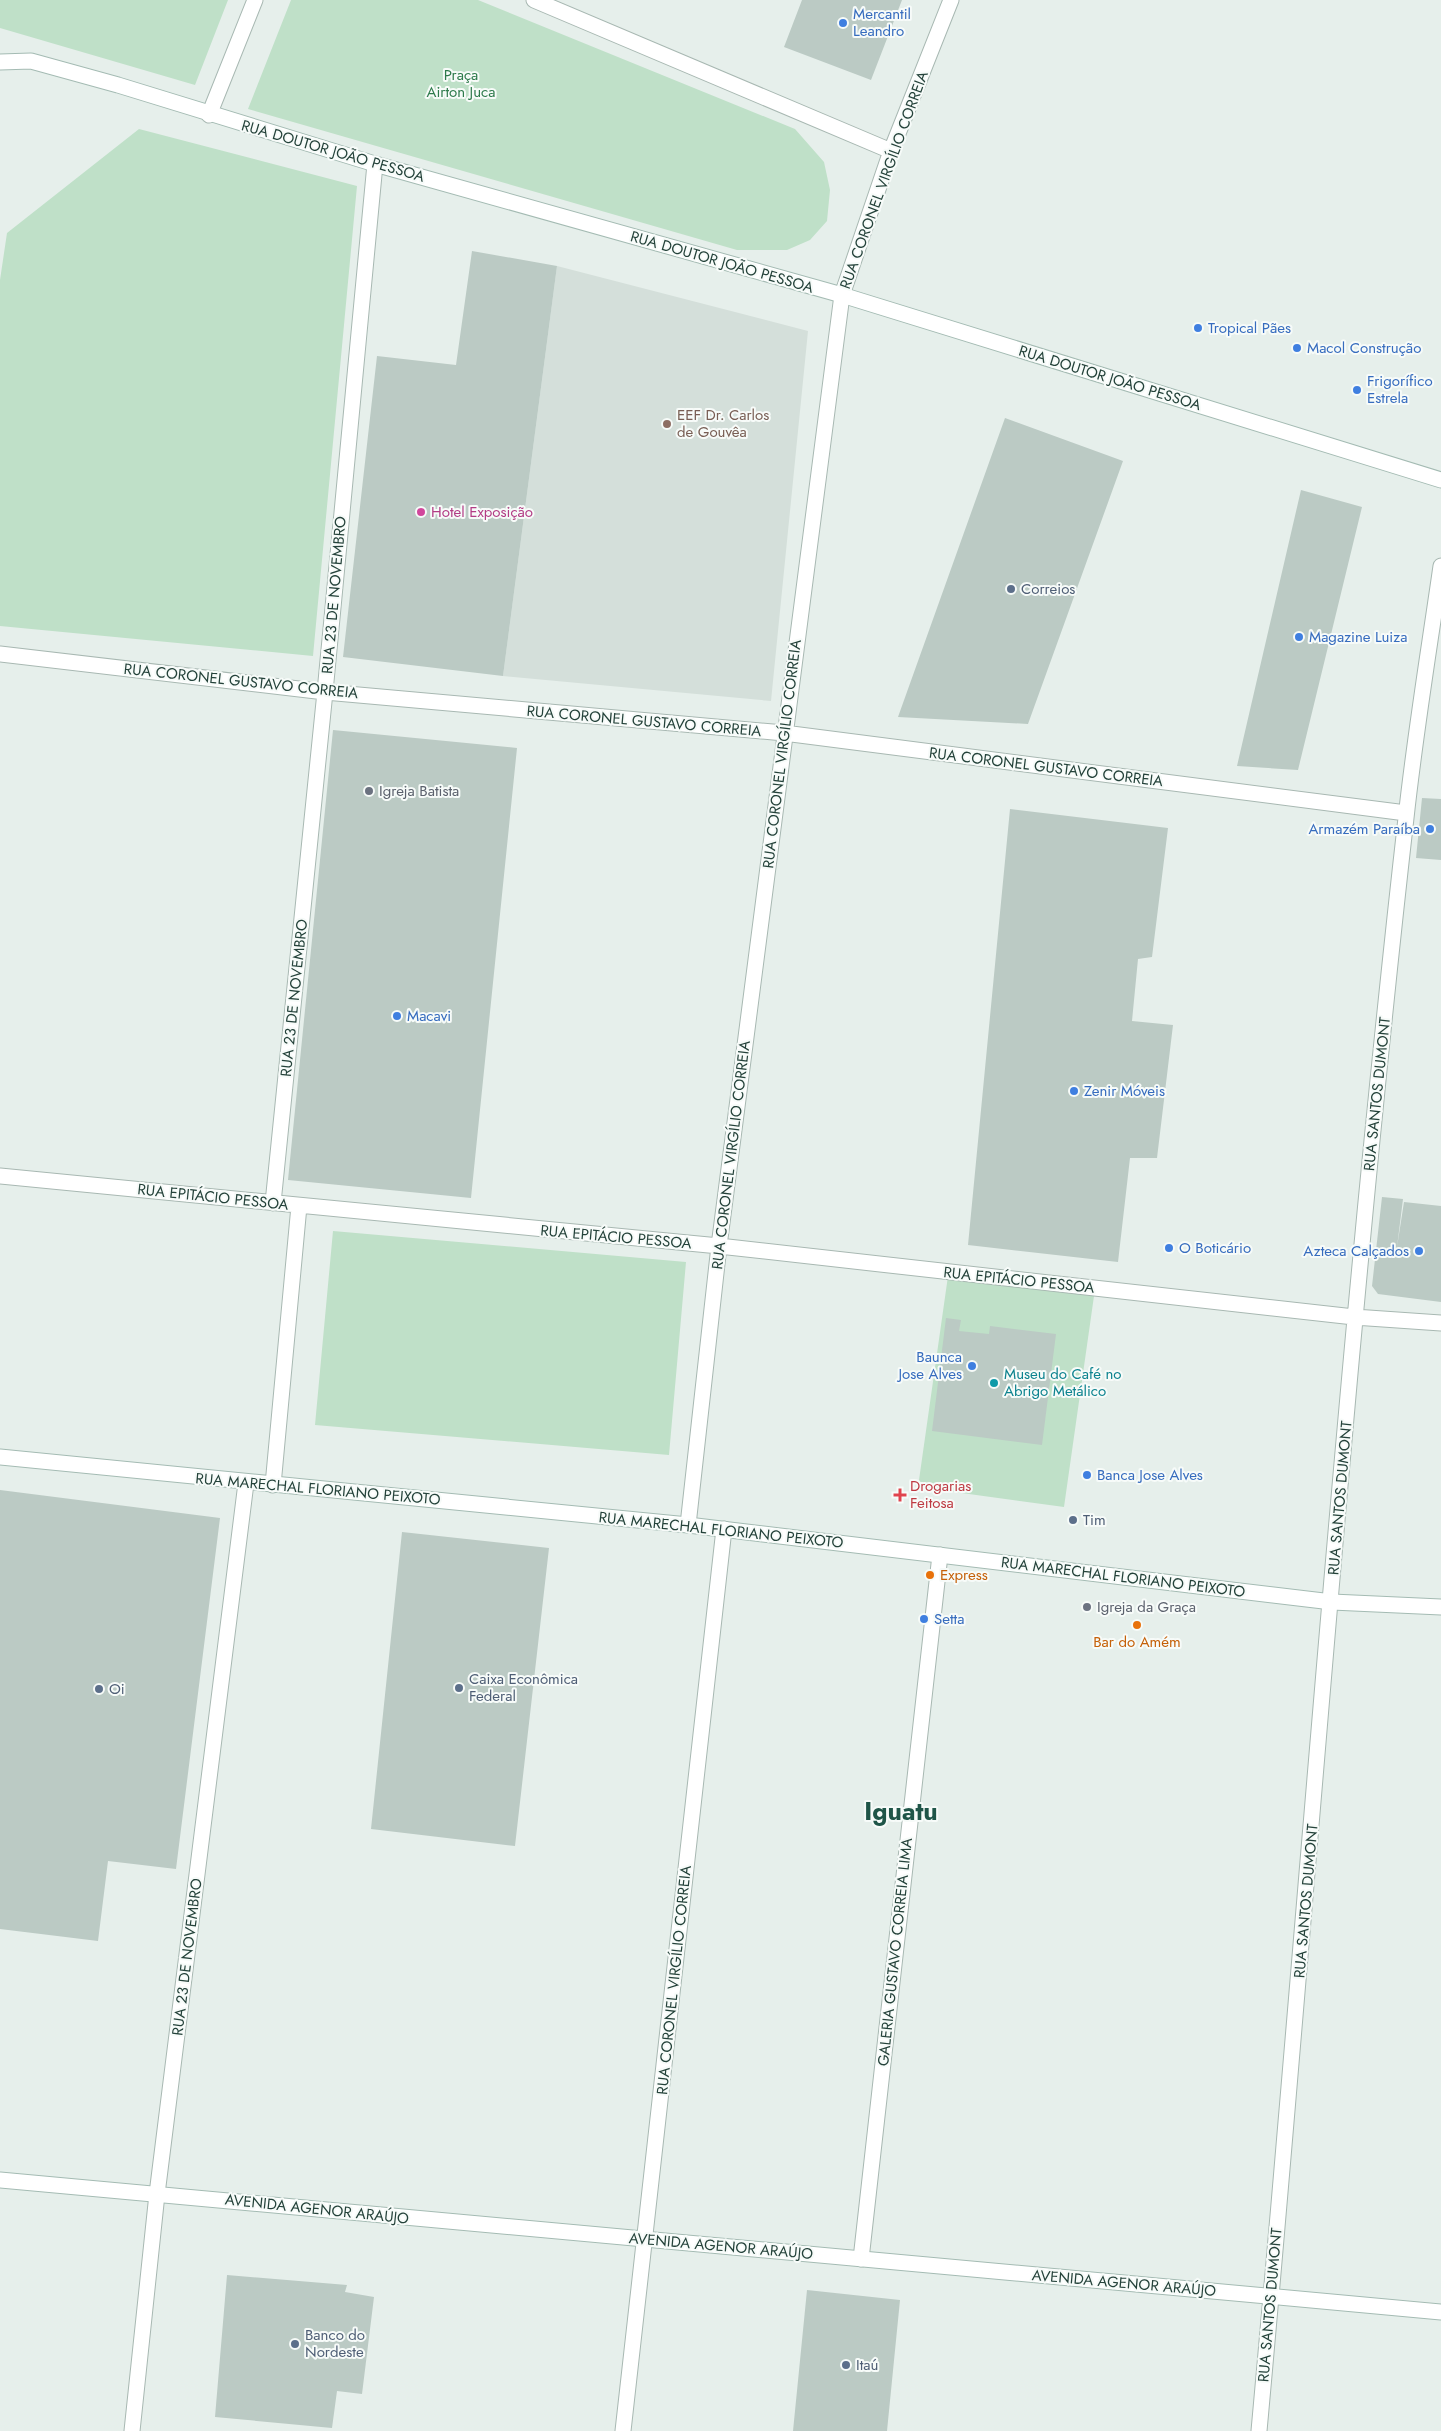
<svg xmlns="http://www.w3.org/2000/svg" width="1441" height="2431" font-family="Jost,sans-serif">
<rect width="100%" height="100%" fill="#e6efeb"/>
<path fill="#d4dfda" d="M557 266 808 331 771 701 503 676Z"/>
<path fill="#bfe0c8" d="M0 0H228L195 85 0 28Z
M291 0H478L795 129 824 162 830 190 827 221 810 240 787 250H737L248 109Z
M139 129 357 186 313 656 0 626V280L7 233Z
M333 1231 686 1262 669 1455 315 1425Z
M948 1276 1094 1296 1064 1507 918 1487Z"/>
<path fill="#bbcac4" d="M802 0H902L871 80 784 47Z
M472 251 557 266 503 676 343 657 377 356 456 365Z
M1005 418 1123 461 1028 724 898 717Z
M1301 490 1362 507 1298 770 1237 766Z
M333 730 517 748 471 1198 288 1180Z
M1422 798 1441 799V860L1416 858Z
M1010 809 1168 828 1152 957 1138 959 1132 1021 1173 1025 1157 1158H1130L1118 1262 968 1245Z
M1382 1197 1403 1199 1397 1247 1404 1202 1441 1206V1302L1378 1294 1372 1286Z
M946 1318 961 1320 959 1331 989 1334 990 1326 1056 1334 1042 1445 932 1431Z
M0 1490 220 1518 176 1869 108 1861 98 1941 0 1929Z
M402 1532 549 1548 515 1846 371 1829Z
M227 2275 347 2285 345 2292 374 2297 362 2394 337 2391 332 2428 215 2417Z
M807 2290 900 2300 887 2431H793Z"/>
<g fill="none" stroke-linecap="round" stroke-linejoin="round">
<defs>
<path id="street" d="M534 0 891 151
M209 115 255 0
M0 654 325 692 784 733 1406 813
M0 1176 719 1246 1354 1317 1441 1323
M273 1203 325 692 375 164
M273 1485 299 1206
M688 1525 719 1246 842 295 891 151 951 0
M861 2259 940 1555
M132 2431 157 2194 246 1483
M623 2431 724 1529
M1259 2431C1308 1893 1345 1355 1406 818 1415 734 1429 650 1441 566"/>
<path id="secondary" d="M0 62 31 61 118 85 375 164 842 295 1441 480
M0 1457 688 1525 1332 1602 1441 1607
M0 2180 1441 2312"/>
</defs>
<use href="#street" stroke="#a8b8b2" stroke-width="17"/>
<use href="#secondary" stroke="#a4bbb3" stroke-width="17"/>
<use href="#street" stroke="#fff" stroke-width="15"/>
<use href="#secondary" stroke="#fff" stroke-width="15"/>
</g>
<g fill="#3f7fe0" stroke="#f7fbf9" stroke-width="2">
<circle cx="843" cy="23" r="5"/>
<circle cx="1198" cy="328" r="5"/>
<circle cx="1297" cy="348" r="5"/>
<circle cx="1357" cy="390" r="5"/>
<circle cx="1299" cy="637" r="5"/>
<circle cx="1430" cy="829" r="5"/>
<circle cx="397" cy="1016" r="5"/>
<circle cx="1074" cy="1091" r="5"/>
<circle cx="1169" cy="1248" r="5"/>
<circle cx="1419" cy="1251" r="5"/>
<circle cx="972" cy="1366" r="5"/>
<circle cx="1087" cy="1475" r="5"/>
<circle cx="924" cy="1619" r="5"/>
</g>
<circle fill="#8d6e63" stroke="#f7fbf9" stroke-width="2" cx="667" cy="424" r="5"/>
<circle fill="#d1479c" stroke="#f7fbf9" stroke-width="2" cx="421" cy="512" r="5"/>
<g fill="#5c6f8a" stroke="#f7fbf9" stroke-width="2">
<circle cx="1011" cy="589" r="5"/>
<circle cx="1073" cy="1520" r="5"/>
<circle cx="459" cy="1688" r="5"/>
<circle cx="99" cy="1689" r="5"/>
<circle cx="295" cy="2344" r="5"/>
<circle cx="846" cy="2365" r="5"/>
</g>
<g fill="#6b7280" stroke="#f7fbf9" stroke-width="2">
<circle cx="369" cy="791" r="5"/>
<circle cx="1087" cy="1607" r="5"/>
</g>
<circle fill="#0f9aa8" stroke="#f7fbf9" stroke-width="2" cx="994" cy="1383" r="5"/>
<path fill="#e0444e" stroke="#f7fbf9" stroke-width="2" d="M897.5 1487.5h5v5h5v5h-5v5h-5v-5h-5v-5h5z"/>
<g fill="#e8710a" stroke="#f7fbf9" stroke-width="2">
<circle cx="930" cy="1575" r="5"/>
<circle cx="1137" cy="1625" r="5"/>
</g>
<g text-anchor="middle" stroke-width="4" stroke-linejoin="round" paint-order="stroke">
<g font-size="15" fill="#366cbe" stroke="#f7fbf9" text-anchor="start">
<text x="853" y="19">Mercantil<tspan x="853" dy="17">Leandro</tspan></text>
<text x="1208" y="333">Tropical Pães</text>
<text x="1307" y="353">Macol Construção</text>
<text x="1367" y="386">Frigorífico<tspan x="1367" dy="17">Estrela</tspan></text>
<text x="1309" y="642">Magazine Luiza</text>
<text x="1420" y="834" text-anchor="end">Armazém Paraíba</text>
<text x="407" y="1021">Macavi</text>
<text x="1084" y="1096">Zenir Móveis</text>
<text x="1179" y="1253">O Boticário</text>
<text x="1409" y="1256" text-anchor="end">Azteca Calçados</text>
<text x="962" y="1362" text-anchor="end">Baunca<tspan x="962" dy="17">Jose Alves</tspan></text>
<text x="1097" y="1480">Banca Jose Alves</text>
<text x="934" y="1624">Setta</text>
</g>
<g font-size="15" fill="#2d7a4b" stroke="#f7fbf9">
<text x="461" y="80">Praça<tspan x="461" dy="17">Airton Juca</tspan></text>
</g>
<g font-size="15" fill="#24423a" stroke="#f7fbf9">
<text transform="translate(333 151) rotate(16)" y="5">RUA DOUTOR JOÃO PESSOA</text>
<text transform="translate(884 180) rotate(-70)" y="5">RUA CORONEL VIRGÍLIO CORREIA</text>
<text transform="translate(722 262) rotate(16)" y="5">RUA DOUTOR JOÃO PESSOA</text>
<text transform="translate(1110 378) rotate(17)" y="5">RUA DOUTOR JOÃO PESSOA</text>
<text transform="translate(334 595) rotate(-85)" y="5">RUA 23 DE NOVEMBRO</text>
<text transform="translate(241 681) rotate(6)" y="5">RUA CORONEL GUSTAVO CORREIA</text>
<text transform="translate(644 721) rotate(5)" y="5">RUA CORONEL GUSTAVO CORREIA</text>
<text transform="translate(782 754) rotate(-83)" y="5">RUA CORONEL VIRGÍLIO CORREIA</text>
<text transform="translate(1046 767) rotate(7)" y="5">RUA CORONEL GUSTAVO CORREIA</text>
<text transform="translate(294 998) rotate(-84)" y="5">RUA 23 DE NOVEMBRO</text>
<text transform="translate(1377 1094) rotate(-84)" y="5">RUA SANTOS DUMONT</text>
<text transform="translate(731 1155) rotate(-83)" y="5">RUA CORONEL VIRGÍLIO CORREIA</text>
<text transform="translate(213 1197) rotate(6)" y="5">RUA EPITÁCIO PESSOA</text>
<text transform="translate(616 1237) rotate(5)" y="5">RUA EPITÁCIO PESSOA</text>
<text transform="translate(1019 1280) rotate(6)" y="5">RUA EPITÁCIO PESSOA</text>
<text transform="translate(318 1489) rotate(5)" y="5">RUA MARECHAL FLORIANO PEIXOTO</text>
<text transform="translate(1340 1498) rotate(-85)" y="5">RUA SANTOS DUMONT</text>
<text transform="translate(721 1530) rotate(6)" y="5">RUA MARECHAL FLORIANO PEIXOTO</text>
<text transform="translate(1123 1577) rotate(7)" y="5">RUA MARECHAL FLORIANO PEIXOTO</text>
<text transform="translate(1306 1901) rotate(-85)" y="5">RUA SANTOS DUMONT</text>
<text transform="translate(895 1952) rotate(-84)" y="5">GALERIA GUSTAVO CORREIA LIMA</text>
<text transform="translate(187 1957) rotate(-83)" y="5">RUA 23 DE NOVEMBRO</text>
<text transform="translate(674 1980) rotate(-84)" y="5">RUA CORONEL VIRGÍLIO CORREIA</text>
<text transform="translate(317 2209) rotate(6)" y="5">AVENIDA AGENOR ARAÚJO</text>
<text transform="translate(721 2246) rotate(5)" y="5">AVENIDA AGENOR ARAÚJO</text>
<text transform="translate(1124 2283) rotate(5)" y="5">AVENIDA AGENOR ARAÚJO</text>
<text transform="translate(1270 2305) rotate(-85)" y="5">RUA SANTOS DUMONT</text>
</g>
<g font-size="15" fill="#785e54" stroke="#f7fbf9" text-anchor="start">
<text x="677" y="420">EEF Dr. Carlos<tspan x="677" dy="17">de Gouvêa</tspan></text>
</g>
<g font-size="15" fill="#b23c85" stroke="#f7fbf9" text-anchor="start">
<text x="431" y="517">Hotel Exposição</text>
</g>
<g font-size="15" fill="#4e5e75" stroke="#f7fbf9" text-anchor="start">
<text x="1021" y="594">Correios</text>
<text x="1083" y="1525">Tim</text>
<text x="469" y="1684">Caixa Econômica<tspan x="469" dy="17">Federal</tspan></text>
<text x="109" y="1694">Oi</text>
<text x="305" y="2340">Banco do<tspan x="305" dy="17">Nordeste</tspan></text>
<text x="856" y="2370">Itaú</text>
</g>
<g font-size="15" fill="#5b616d" stroke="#f7fbf9" text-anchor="start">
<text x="379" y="796">Igreja Batista</text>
<text x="1097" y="1612">Igreja da Graça</text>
</g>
<g font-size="15" fill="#0d838f" stroke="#f7fbf9" text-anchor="start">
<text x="1004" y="1379">Museu do Café no<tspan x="1004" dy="17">Abrigo Metálico</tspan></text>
</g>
<g font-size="15" fill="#be3a42" stroke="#f7fbf9" text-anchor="start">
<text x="910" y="1491">Drogarias<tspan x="910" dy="17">Feitosa</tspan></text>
</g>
<g font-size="15" fill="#c56008" stroke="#f7fbf9" text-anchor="start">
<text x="940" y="1580">Express</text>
<text x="1137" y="1647" text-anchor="middle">Bar do Amém</text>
</g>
<g font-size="25" font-weight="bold" fill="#1f5548" stroke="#f7fbf9">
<text x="901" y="1820">Iguatu</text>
</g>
</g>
</svg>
